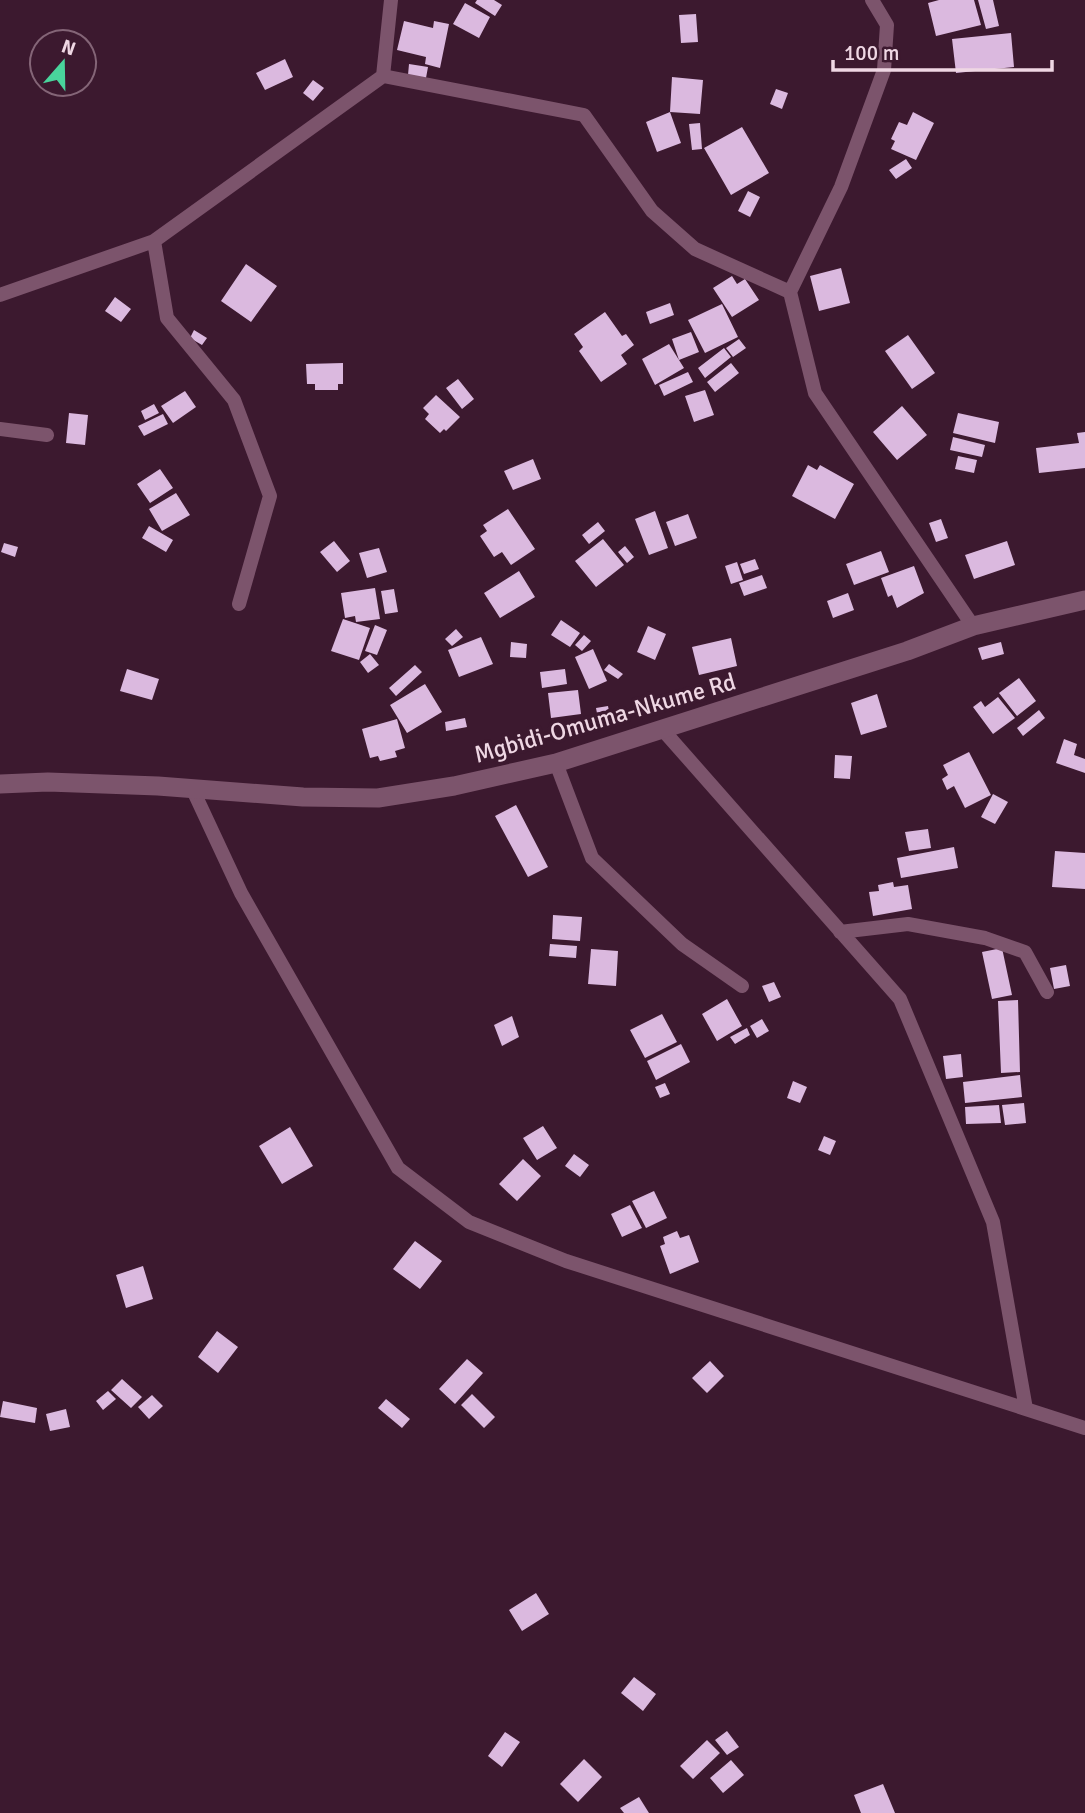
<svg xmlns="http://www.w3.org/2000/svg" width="1085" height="1813" font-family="Signika,sans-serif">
<rect width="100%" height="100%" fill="#3c192f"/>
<path fill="#dbb9df" d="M477 0H494L502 5 495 16 475 3Z
M939 0H974L981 25 936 36 928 3Z
M978 0H993L999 26 986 29Z
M465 3 490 17 479 38 453 24Z
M696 14 698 42 681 43 679 15Z
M404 21 433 28 434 21 449 24 440 68 425 64 426 57 397 50Z
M1011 33 1014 67 956 73 952 39Z
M285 59 293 77 265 90 256 73Z
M409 64 428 67 426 78 408 75Z
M672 77 703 80 700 114 670 112Z
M313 80 324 88 313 101 303 93Z
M776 89 788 93 782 109 770 104Z
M670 112 681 143 657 152 646 122Z
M913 112 934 123 916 160 891 149 895 141 891 139 899 122 907 125Z
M700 123 702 149 692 150 689 124Z
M742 127 769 173 731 195 704 148Z
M906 159 912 168 896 179 889 170Z
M748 191 760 197 750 217 738 211Z
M246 264 277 286 251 322 221 301Z
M841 268 850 303 819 311 810 276Z
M732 276 737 284 745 279 759 300 732 317 713 288Z
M115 297 131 309 121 322 105 311Z
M670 303 674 315 650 324 646 312Z
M722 304 738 337 705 353 688 320Z
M605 312 622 336 626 334 634 345 621 355 627 364 601 382 579 351 583 347 574 334Z
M194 330 207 338 202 345 190 338Z
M691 332 699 352 679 360 672 339Z
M908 335 935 373 912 389 885 351Z
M739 339 746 348 733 357 726 348Z
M669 344 684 368 655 385 642 359Z
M724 348 731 357 705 378 698 368Z
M343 363V384H338V390H315V384H307L306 364Z
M731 363 739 373 715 392 707 382Z
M688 372 693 382 664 396 659 385Z
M458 379 474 399 462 409 446 388Z
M705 390 714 415 694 422 685 396Z
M185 391 196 407 173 423 161 406Z
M436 395 460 417 446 431 444 429 440 433 425 419 429 414 423 408Z
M154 404 159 413 145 420 141 411Z
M902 406 927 435 897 460 873 432Z
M69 413 88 415 85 445 66 443Z
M958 413 999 422 995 443 953 433Z
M163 414 168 424 144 436 138 426Z
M1085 432V468L1039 473 1036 448 1079 443 1077 433Z
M953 437 985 445 982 457 950 450Z
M958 456 977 460 974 473 955 469Z
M533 459 541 479 513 490 504 471Z
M808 465 817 470 820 465 854 484 835 519 792 496Z
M160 469 173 488 150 503 137 484Z
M176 493 190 515 162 531 149 509Z
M508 509 535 549 511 565 502 552 494 557 480 536 487 531 483 525Z
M655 511 668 548 649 555 635 519Z
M688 514 697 538 675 546 666 522Z
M941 519 948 538 936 542 929 523Z
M598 522 605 531 589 544 582 535Z
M149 526 173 540 166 552 142 538Z
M603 539 624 565 596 587 575 561Z
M334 541 350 561 337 572 320 552Z
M1007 541 1015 565 974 579 965 555Z
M4 543 18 547 15 557 1 552Z
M625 546 634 557 627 563 618 552Z
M379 548 387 572 367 578 359 553Z
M881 551 889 572 854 585 846 564Z
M755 559 759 569 744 574 740 564Z
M737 562 743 580 731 584 725 566Z
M914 566 924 593 897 608 892 595 888 597 881 578Z
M519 571 535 597 500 618 484 593Z
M762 575 767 588 744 596 739 583Z
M375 588 380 619 356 622 355 616 345 618 341 593Z
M394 589 398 612 385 614 381 591Z
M848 593 854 610 833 618 827 601Z
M343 619 370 628 359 660 331 651Z
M561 620 580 633 570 647 551 635Z
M375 625 387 630 377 655 365 651Z
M648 626 666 634 655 660 637 652Z
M456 629 463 637 452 646 445 639Z
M584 635 591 641 582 651 575 645Z
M481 637 493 664 459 677 448 650Z
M731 638 737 666 699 675 692 647Z
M511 642 527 644 526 658 510 657Z
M1001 642 1004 654 982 660 978 648Z
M593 649 607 681 589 689 575 657Z
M370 654 379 665 368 673 360 662Z
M609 664 623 674 618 679 604 670Z
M415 665 422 672 396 696 389 688Z
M127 669 159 679 152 700 120 691Z
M565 669 567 684 542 688 540 672Z
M1019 678 1036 701 1017 716 999 693Z
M425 684 442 712 407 733 390 705Z
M578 690 581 714 551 718 548 693Z
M877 694 887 727 861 735 851 703Z
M998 697 1015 718 993 734 973 707 981 701 985 707Z
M608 706 611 722 599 724 596 708Z
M1039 710 1045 718 1023 736 1017 728Z
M465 718 467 727 446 731 445 722Z
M397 719 405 748 395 751 397 757 380 761 378 756 370 758 362 729Z
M1064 739 1077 744 1074 755 1085 759V773L1056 763Z
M969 752 991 795 965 808 954 786 947 790 942 779 948 775 943 765Z
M835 755 852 756 850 779 834 778Z
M993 794 1008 802 995 824 981 817Z
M516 805 548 867 528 877 495 816Z
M928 829 931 848 909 851 905 832Z
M954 847 958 868 901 878 897 858Z
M1055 851 1085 853V889L1052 887Z
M893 882 894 887 908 885 912 909 873 916 869 892 879 891 878 885Z
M553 915 582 917 580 941 552 939Z
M550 944 577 946 576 958 549 956Z
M1002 948 1012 995 992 999 982 952Z
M591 949 618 951 616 986 588 984Z
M1066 965 1070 986 1054 989 1050 968Z
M774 982 781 997 769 1002 762 986Z
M727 999 742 1026 717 1041 702 1014Z
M1018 1000 1020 1072 1001 1073 998 1001Z
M662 1014 677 1042 645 1058 630 1030Z
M512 1016 519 1037 502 1046 494 1025Z
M762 1019 769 1031 757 1038 750 1026Z
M747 1028 750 1035 735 1044 730 1037Z
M681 1044 690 1062 656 1080 647 1061Z
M961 1054 963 1077 946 1079 943 1056Z
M1020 1075 1022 1097 965 1103 963 1082Z
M793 1081 807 1087 800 1103 787 1098Z
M665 1083 670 1094 660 1098 655 1087Z
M1024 1103 1026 1123 1005 1125 1002 1105Z
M999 1105 1001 1123 966 1124 965 1107Z
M543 1126 557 1148 537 1160 523 1138Z
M290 1127 313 1166 282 1184 259 1146Z
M824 1136 836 1141 830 1155 818 1150Z
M574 1154 589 1165 580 1177 565 1166Z
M523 1159 541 1176 517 1201 499 1184Z
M654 1191 667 1218 646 1228 632 1201Z
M630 1205 642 1228 622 1237 611 1214Z
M677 1231 680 1238 689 1235 699 1262 670 1274 660 1246 665 1244 663 1237Z
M415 1241 442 1261 420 1289 393 1269Z
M143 1266 153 1299 126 1308 116 1275Z
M217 1331 238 1347 218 1373 198 1357Z
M467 1359 483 1373 455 1404 439 1389Z
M710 1361 724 1376 707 1393 692 1378Z
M122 1379 142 1397 131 1408 111 1390Z
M108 1391 116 1399 103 1410 96 1401Z
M472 1394 495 1417 484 1428 461 1405Z
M152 1395 163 1406 149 1419 138 1407Z
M386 1399 410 1419 402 1428 378 1408Z
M3 1401 37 1408 35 1423 0 1417Z
M66 1409 70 1427 50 1431 46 1414Z
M536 1593 549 1614 522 1631 509 1610Z
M634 1677 656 1694 643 1711 621 1693Z
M727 1731 739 1747 727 1755 715 1740Z
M505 1732 520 1742 502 1767 488 1756Z
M707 1740 720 1753 693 1779 680 1766Z
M584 1759 602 1777 578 1802 560 1784Z
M731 1760 744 1775 723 1793 710 1778Z
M883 1784 895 1813H861L854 1795Z
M639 1797 649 1813H624L620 1808Z"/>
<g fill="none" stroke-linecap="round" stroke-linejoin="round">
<path stroke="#7c546c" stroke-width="14" d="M391 0 383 76 584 115 652 211 695 249 790 292 815 393 973 626
M154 241 167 318 234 400 270 496 239 604
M790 292 841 187 884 70 887 25 872 0
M0 295 154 241 383 76
M0 429 47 435
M662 729 900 999 993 1222 1026 1409
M556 763 592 858 682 944 742 986
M192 788 241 893 398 1168 469 1222 566 1261 1085 1428
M840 932 908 924 985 938 1025 952 1047 992"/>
<path stroke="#7c546c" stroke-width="19" d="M0 784 48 782 158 786 303 797 378 798 454 786 556 763 907 651 973 626 1085 600"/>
</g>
<g text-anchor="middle" stroke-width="7" stroke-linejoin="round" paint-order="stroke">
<g font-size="24" fill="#efd7e4" stroke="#3c192f">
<text transform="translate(605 718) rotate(-16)" y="8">Mgbidi-Omuma-Nkume Rd</text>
</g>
</g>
<g transform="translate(63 63) rotate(20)"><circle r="33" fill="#3c192f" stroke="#846577" stroke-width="2"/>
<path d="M0-5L12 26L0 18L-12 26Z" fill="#49d49c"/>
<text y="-10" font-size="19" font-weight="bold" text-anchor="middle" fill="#efd7e4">N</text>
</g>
<path d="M833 60v10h219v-10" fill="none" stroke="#efd7e4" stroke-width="3.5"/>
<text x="844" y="60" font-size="21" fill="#efd7e4" stroke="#3c192f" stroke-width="5" paint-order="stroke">100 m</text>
</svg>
